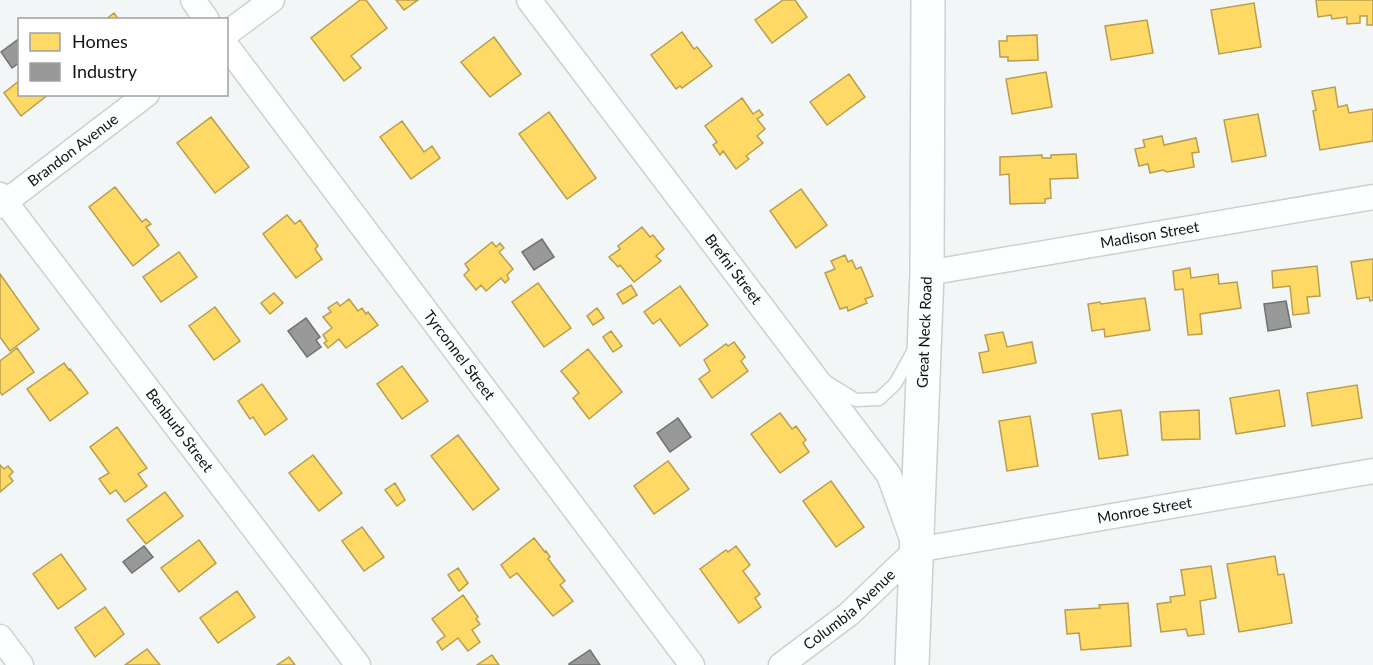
<svg xmlns="http://www.w3.org/2000/svg" width="1373" height="665" font-family="Lato,sans-serif">
<rect width="100%" height="100%" fill="#f3f6f6"/>
<path fill="#ffd966" stroke="#b89e4d" stroke-width="1.5" d="M360 0H366L387 28 351 56 361 68 344 81 311 38Z
M396 0H418L404 10Z
M783 0H795L807 17 772 43 755 20Z
M1316 0H1373V25H1367V16H1360V23L1347 24V17L1332 19 1331 15 1318 17Z
M1254 3 1261 47 1219 54 1211 10Z
M114 13 119 20H105Z
M1147 20 1153 53 1111 60 1105 26Z
M682 32 694 49 697 47 712 66 682 88 680 86 676 89 651 55Z
M1037 35 1038 60 1008 61V57H1000L999 41H1007V36Z
M494 37 521 74 490 97 461 62Z
M1046 72 1052 107 1012 114 1006 79Z
M849 74 865 97 827 125 810 102Z
M20 80V94H49L21 116 4 93Z
M1335 87 1338 107 1347 105 1349 113 1373 109V141L1320 150 1313 111 1316 110 1312 91Z
M742 98 753 114 759 110 763 115 757 119 765 129 757 136 763 143 746 156 749 159 736 169 723 151 720 155 713 145 717 142 705 126Z
M549 112 596 178 567 199 519 134Z
M1258 114 1266 156 1232 162 1224 120Z
M211 117 249 167 215 193 177 143Z
M402 121 424 152 432 146 440 158 411 179 380 137Z
M1162 136 1164 145 1196 138 1199 152 1192 153 1194 167 1167 172 1163 170 1150 173 1148 164 1139 166 1135 149 1145 147 1143 140Z
M1076 154 1078 178 1050 179 1051 198 1045 199V203L1010 204 1009 174 1000 175V157L1042 155V158H1051V155Z
M115 187 142 222 146 219 151 224 146 227 159 245 133 266 89 207Z
M801 189 827 225 796 248 770 211Z
M287 215 295 224 300 220 318 246 315 249 322 259 296 278 263 234Z
M642 227 650 237 653 235 664 249 656 256 661 261 634 282 620 265 618 267 609 257 620 249 618 246Z
M492 242 496 247 500 243 504 248 499 252 513 269 507 275 509 279 505 283 501 278 486 291 481 285 476 290 464 275 469 270 465 264Z
M179 252 197 277 161 302 143 277Z
M845 255 848 262 852 260 856 269 861 267 873 296 865 299 867 303 848 311 847 307 840 309 825 273 835 269 831 261Z
M1373 259V300L1370 301 1369 297 1357 299 1351 262Z
M1317 266 1320 296 1307 297 1309 313 1293 315 1290 286 1273 288 1272 271Z
M1190 268 1191 278 1218 274 1219 284 1237 282 1241 308 1200 314 1202 334 1188 335 1183 289 1175 290 1173 271Z
M0 274 39 329 10 351 0 337Z
M538 283 571 328 544 347 512 302Z
M631 285 637 295 623 304 617 294Z
M680 286 708 325 680 346 660 319 653 324 644 312Z
M274 293 283 303 270 314 261 303Z
M1145 298 1150 330 1105 337 1104 329 1092 331 1088 304 1100 302 1101 304Z
M349 299 358 311 362 308 366 314 368 312 378 325 346 348 339 339 328 348 324 343 327 341 323 335 332 328 323 317 331 312 328 308 337 302 340 306Z
M215 307 240 341 214 360 189 326Z
M597 308 604 318 593 325 587 316Z
M611 331 622 346 613 352 603 337Z
M1003 332 1007 347 1032 342 1036 363 983 373 979 353 989 351 985 335Z
M734 342 745 357 741 361 748 371 712 398 699 379 710 371 704 360 726 344 728 346Z
M17 348 34 372 2 395 0 392V361Z
M588 349 622 392 589 419 573 398 579 393 561 371Z
M64 363 69 370 70 369 88 393 50 421 27 389Z
M402 366 428 401 402 419 377 384Z
M262 384 287 419 265 435 253 417 250 419 238 401Z
M1357 385 1362 418 1312 426 1307 393Z
M1279 390 1285 426 1236 434 1230 398Z
M1121 410 1128 455 1099 459 1092 414Z
M1199 410 1200 439 1162 440 1160 412Z
M780 413 792 429 796 426 806 440 803 443 809 452 780 473 751 434Z
M1030 416 1038 466 1007 471 999 421Z
M117 427 147 468 138 474 147 486 125 502 116 490 110 494 99 479 109 473 90 447Z
M458 435 499 489 473 510 431 456Z
M313 455 342 493 319 511 289 473Z
M668 461 689 489 654 514 634 486Z
M0 465 4 469 8 466 13 472 9 476 13 481 0 492Z
M831 481 864 527 836 547 803 501Z
M395 483 405 500 397 506 385 490Z
M165 492 183 516 146 544 127 520Z
M362 527 384 557 364 571 342 541Z
M534 538 545 552 546 551 550 557 548 559 565 581 560 585 573 601 553 616 517 573 510 578 501 565Z
M199 540 216 563 179 592 161 568Z
M736 546 750 565 743 571 760 594 755 598 761 607 739 623 700 569 726 550 728 552Z
M61 554 86 589 58 609 33 574Z
M1275 556 1278 575 1284 574 1292 623 1239 632 1227 564Z
M1211 566 1216 598 1200 601 1204 634 1188 636 1186 629 1161 632 1157 604 1171 602 1170 597 1185 595 1181 570Z
M458 568 468 583 459 591 448 575Z
M237 591 255 617 218 643 200 618Z
M463 595 478 617 476 619 480 624 472 630 480 642 468 651 458 638 442 650 437 642 445 636 432 619Z
M1128 603 1131 646 1081 650 1079 633 1067 634 1065 610 1100 608 1099 605Z
M105 607 124 634 95 657 75 628Z
M147 649 160 665H125Z
M492 655 499 665H477Z
M289 657 295 665H277Z"/>
<path fill="#999" stroke="#707171" stroke-width="1.5" d="M20 38V62L12 68 1 52Z
M542 239 554 257 534 270 522 252Z
M1286 301 1291 327 1268 331 1264 304Z
M306 318 320 337 316 340 321 347 307 357 288 331Z
M678 418 691 437 670 452 657 433Z
M144 546 153 557 132 573 123 562Z
M590 650 600 665H569V664Z"/>
<g fill="none" stroke-linecap="round" stroke-linejoin="round">
<defs>
<path id="service" d="M827 382 856 400 879 399 895 384 914 350"/>
<g id="minor">
<path d="M193 0 207 20"/>
<path id="s1" d="M529 0 889 475 912 539"/>
<path d="M226 34 272 0"/>
<path id="s2" d="M226 45 692 665"/>
<path id="s3" d="M0 195 358 665"/>
<path id="s4" d="M0 206 147 94"/>
<path id="s5" d="M927 273 1373 197"/>
<path id="s6" d="M916 550 1373 471"/>
<path d="M0 637 21 665"/>
<path id="s7" d="M781 665 849 614 916 550"/>
</g>
<g id="secondary">
<path id="s8" d="M912 665 927 273 928 0"/>
</g>
</defs>
<use href="#service" stroke="#ced0d0" stroke-width="15"/>
<use href="#minor" stroke="#ced0d0" stroke-width="27"/>
<use href="#secondary" stroke="#ced0d0" stroke-width="36"/>
<use href="#service" stroke="#fdfefe" stroke-width="12"/>
<use href="#minor" stroke="#fdfefe" stroke-width="24"/>
<use href="#secondary" stroke="#fdfefe" stroke-width="33"/>
</g>
<g text-anchor="middle" stroke-width="6" stroke-linejoin="round" paint-order="stroke">
<g font-size="15" fill="#111313" stroke="#fff">
<text dy="5" stroke="none"><textPath href="#s4" startOffset="92">Brandon Avenue</textPath></text>
<text dy="5" stroke="none"><textPath href="#s5" startOffset="226">Madison Street</textPath></text>
<text dy="5" stroke="none"><textPath href="#s1" startOffset="338">Brefni Street</textPath></text>
<text dy="5" stroke="none"><textPath href="#s8" startOffset="333">Great Neck Road</textPath></text>
<text dy="5" stroke="none"><textPath href="#s2" startOffset="388">Tyrconnel Street</textPath></text>
<text dy="5" stroke="none"><textPath href="#s3" startOffset="296">Benburb Street</textPath></text>
<text dy="5" stroke="none"><textPath href="#s6" startOffset="232">Monroe Street</textPath></text>
<text dy="5" stroke="none"><textPath href="#s7" startOffset="88">Columbia Avenue</textPath></text>
</g>
</g>
<rect x="18" y="18" width="210" height="78" fill="#ffffff" stroke="#a0a1a1" stroke-width="1.5"/>
<rect x="30" y="33" width="30" height="18" fill="#ffd966" stroke="#a0a1a1" stroke-width="1.5"/>
<text x="72" y="48" font-size="18" fill="#111313">Homes</text>
<rect x="30" y="63" width="30" height="18" fill="#999999" stroke="#a0a1a1" stroke-width="1.5"/>
<text x="72" y="78" font-size="18" fill="#111313">Industry</text>
</svg>
